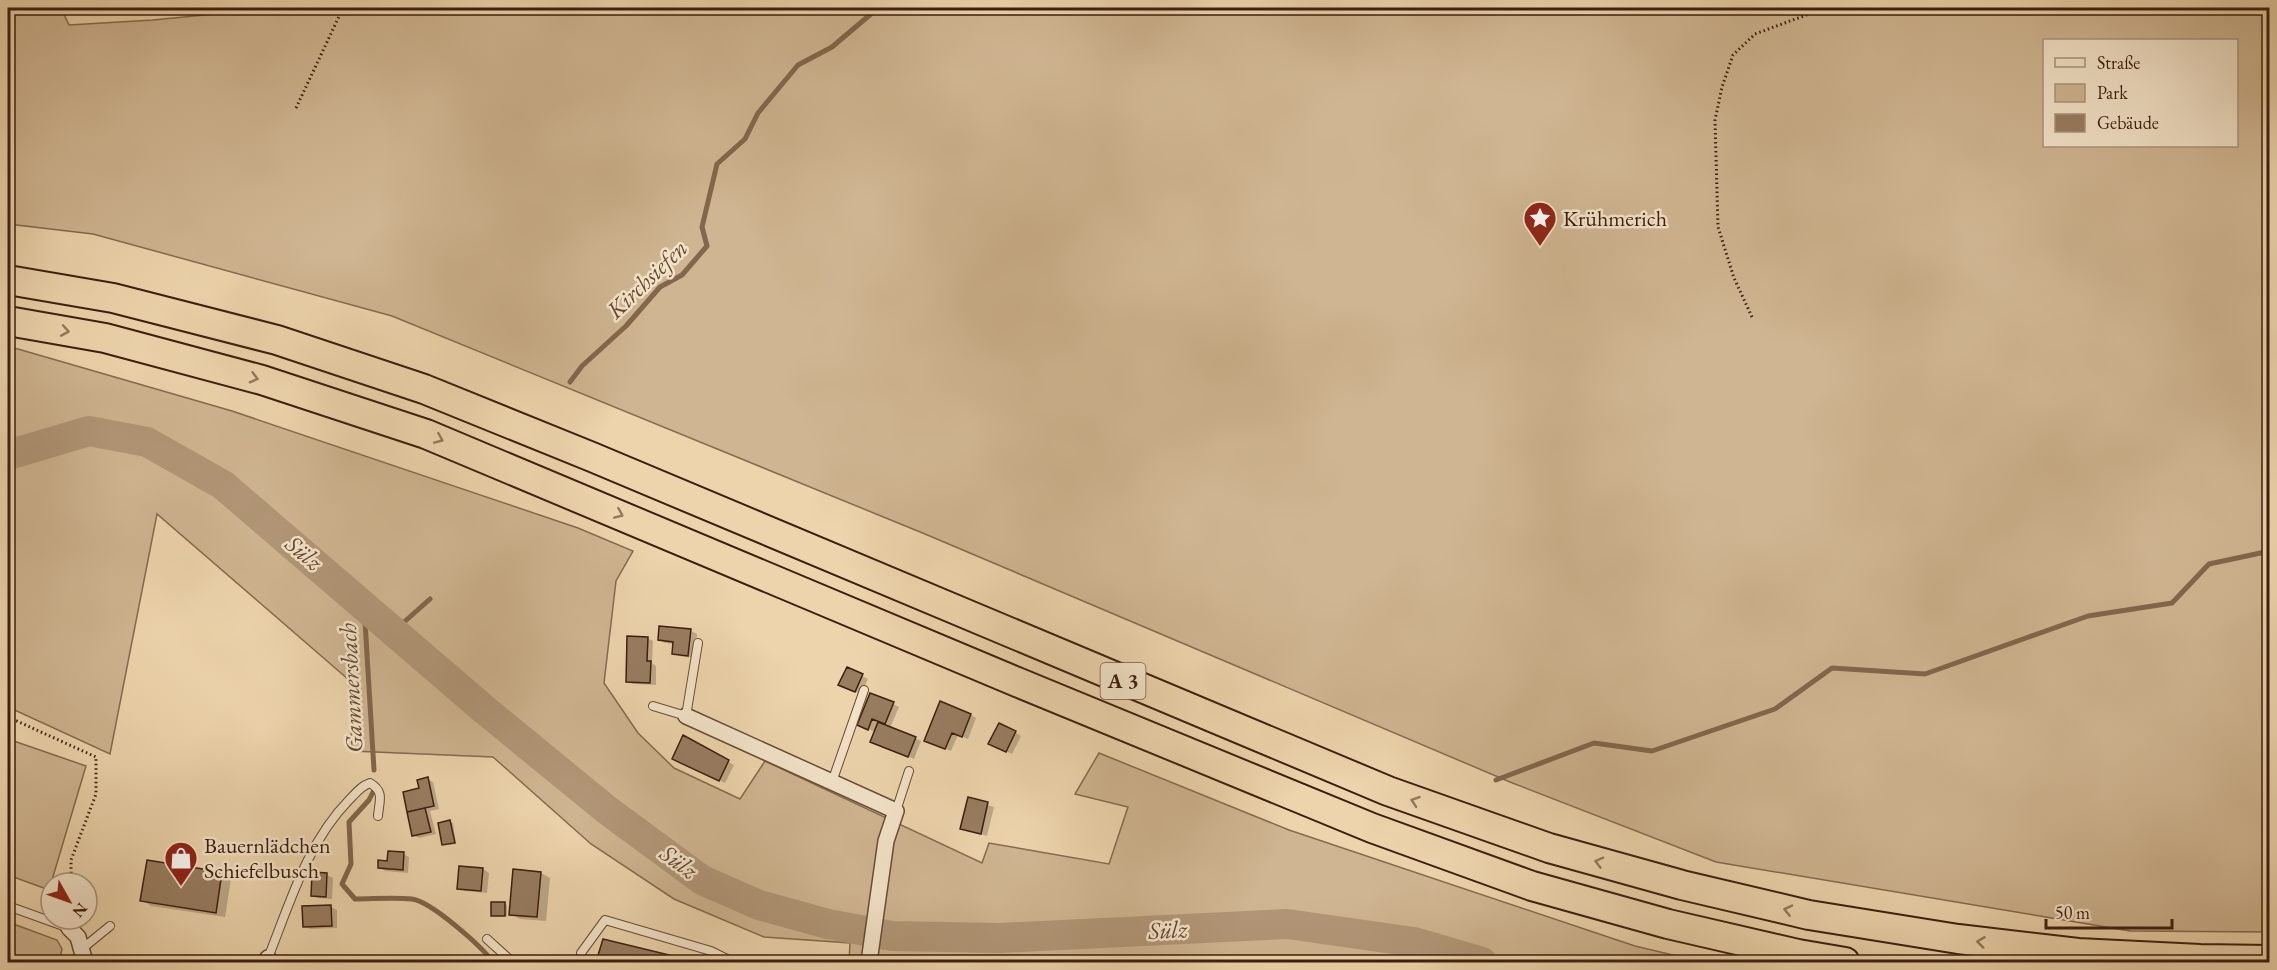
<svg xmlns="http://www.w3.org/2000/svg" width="2277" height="970" font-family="'EB Garamond',serif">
<rect width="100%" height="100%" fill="#edd4ac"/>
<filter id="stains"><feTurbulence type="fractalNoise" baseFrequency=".00333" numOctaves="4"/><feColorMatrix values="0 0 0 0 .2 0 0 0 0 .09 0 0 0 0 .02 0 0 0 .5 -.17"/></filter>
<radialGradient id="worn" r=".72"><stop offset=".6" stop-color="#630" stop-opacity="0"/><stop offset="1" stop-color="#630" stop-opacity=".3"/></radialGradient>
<path fill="#cfb591" stroke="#866a50" stroke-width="1.5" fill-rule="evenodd" d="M8 8H61L69 25 153 20 257 10 259 8H2269V932L2130 931 1716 862 1510 782 925 534 392 316 93 234 8 224ZM2236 40V146H2044V40Z
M8 348 18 349 232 411 578 528 633 551 616 581 604 683 638 733 674 768 740 799 765 761 982 863 989 843 1109 864 1128 807 1075 794 1099 753 1289 830 1635 946 1702 962H849L850 943 764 937 674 899 591 844 493 757 352 751 349 680 157 514 110 754 8 707Z
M8 739 86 766 49 890 8 875Z
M8 922 57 940 62 949 59 962H8Z"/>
<path fill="#0003" d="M691 631 697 634 694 658 679 656 674 653 675 644 665 643 659 640Z
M647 638 653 641 652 663 656 666V685L633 684 627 681Z
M862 676 868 679 861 694 846 688Z
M893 704 899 707 890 728 921 741 914 759 878 744 875 732 859 725Z
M971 715 976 718 968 739 958 735 951 751 932 744Z
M1015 732 1021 736 1012 754 996 746Z
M684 737 734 765 725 783 680 761Z
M427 779 433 782 439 809 430 811 436 834 419 838 413 835Z
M969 799 994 807 987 836 962 828Z
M450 822 453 823 456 844 446 845 443 844Z
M403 854 409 857 408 873 385 871 379 867Z
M461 867 483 869 489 873 487 893 465 891 459 888Z
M541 873 550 878 546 921 520 919 511 914Z
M222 874 231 879 225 917 151 906 142 900Z
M313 874 327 875 333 878 332 899 318 898 312 895Z
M504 903 507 905V916L492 915Z
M331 907 337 910V928L310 929 304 926Z
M604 940 692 962H598Z"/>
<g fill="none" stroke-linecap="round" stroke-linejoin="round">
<path stroke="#82664d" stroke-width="5" d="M570 382 582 366 626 326 660 287 682 275 707 246 702 227 717 164 745 139 758 113 798 65 832 47 878 8
M364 605 374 770
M394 631 430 599
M1496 780 1594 743 1652 751 1775 709 1832 668 1925 674 2088 616 2172 603 2209 564 2270 551
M373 792 369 800 349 822 351 864 342 884 355 899C373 899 393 897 412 899 432 902 481 946 493 962"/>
<path stroke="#b19677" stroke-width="30" d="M8 455 89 431 147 442 223 485 486 711 607 810 702 880 759 905 828 924 892 936 999 938 1287 924 1414 942 1482 962"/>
</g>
<path fill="#987d61" stroke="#3c1e0f" stroke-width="1.5" d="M659 626 691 629 688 656 672 654 673 642 658 640Z
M627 636 648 637 647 661H651L650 683 626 682Z
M847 667 863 674 855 692 838 685Z
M870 693 894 702 885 724 872 719 868 730 857 725Z
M940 701 971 714 962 737 952 733 945 749 924 741Z
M878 722 916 737 908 757 870 742Z
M999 723 1016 731 1006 752 988 744Z
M683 735 729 760 719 781 672 759Z
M428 777 434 806 407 812 403 792 419 788 417 780Z
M968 797 988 802 981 834 960 829Z
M425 808 431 832 412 836 407 812Z
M450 820 455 843 442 845 438 823Z
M388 851 404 852 403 870 378 868V860L387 861Z
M147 860 222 872 216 913 140 901Z
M459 866 483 868 481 891 457 889Z
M513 869 541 872 537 917 509 915Z
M312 872 327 873 326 897 311 896Z
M491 902H505V916H491Z
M331 905 332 926 303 927 302 906Z
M603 939 698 962H596Z"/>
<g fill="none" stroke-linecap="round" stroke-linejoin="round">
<defs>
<path id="service" d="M653 706 686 716 698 643
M832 782 864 690
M896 811 909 771
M8 906 69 928
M487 939 508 958 510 962
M83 948 110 926
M268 958C290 903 307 843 349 800 356 793 361 786 370 783 385 792 379 801 378 816
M583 962 581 953 605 920 711 951 733 962"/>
<path id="minor" d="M686 716 896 811 886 841 869 962
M69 928 78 937 85 962
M267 962 268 958"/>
<path id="motorway" d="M8 280 113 298 277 340 424 389 592 457 1388 791 1549 848 1682 885 1809 915 1958 939 2078 953 2200 959 2270 960
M8 321 105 338 262 380 426 434 1017 682 1372 828 1532 886 1668 924 1798 954 1845 962"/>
</defs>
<use href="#service" stroke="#684c36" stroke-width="10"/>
<use href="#minor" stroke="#684c36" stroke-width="18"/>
<use href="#motorway" stroke="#3c1e0f" stroke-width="32"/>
<path stroke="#3c1e0f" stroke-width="3" stroke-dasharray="1.5 3" stroke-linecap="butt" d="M296 108 343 8
M1752 317 1734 278 1718 227 1715 120 1722 87 1733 55 1755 34 1825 8
M8 717 96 757V794L71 860V883"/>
<use href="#service" stroke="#f3e3c9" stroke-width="8"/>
<use href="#minor" stroke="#f3e3c9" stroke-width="15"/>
<use href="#motorway" stroke="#edd4ac" stroke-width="28"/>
</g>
<defs><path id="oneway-chevron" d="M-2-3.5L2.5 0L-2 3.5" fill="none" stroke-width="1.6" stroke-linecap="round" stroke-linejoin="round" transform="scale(1.5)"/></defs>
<g stroke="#94795e">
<use href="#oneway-chevron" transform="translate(65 331) rotate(10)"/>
<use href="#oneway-chevron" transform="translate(254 378) rotate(15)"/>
<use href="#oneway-chevron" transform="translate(439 439) rotate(23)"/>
<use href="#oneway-chevron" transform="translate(619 514) rotate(23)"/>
<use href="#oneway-chevron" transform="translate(1415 801) rotate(-161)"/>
<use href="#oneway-chevron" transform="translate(1599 862) rotate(-165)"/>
<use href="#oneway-chevron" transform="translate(1788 910) rotate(-167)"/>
<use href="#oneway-chevron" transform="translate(1981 942) rotate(-173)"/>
</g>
<defs>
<symbol id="sight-pin" viewBox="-11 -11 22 30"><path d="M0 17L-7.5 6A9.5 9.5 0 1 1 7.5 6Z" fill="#8f2418" stroke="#f3e3c9"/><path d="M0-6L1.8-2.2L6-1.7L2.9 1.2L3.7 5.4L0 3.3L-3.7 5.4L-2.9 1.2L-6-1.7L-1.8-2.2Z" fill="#fff"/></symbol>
<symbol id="shop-pin" viewBox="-11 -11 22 30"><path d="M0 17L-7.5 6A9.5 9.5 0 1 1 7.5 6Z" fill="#8f2418" stroke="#f3e3c9"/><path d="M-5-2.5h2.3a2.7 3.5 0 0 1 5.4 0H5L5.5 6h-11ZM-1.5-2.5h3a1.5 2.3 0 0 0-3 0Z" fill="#fff"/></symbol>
</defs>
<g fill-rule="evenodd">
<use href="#sight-pin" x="1521" y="199" width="38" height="52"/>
<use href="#shop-pin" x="162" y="839" width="38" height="52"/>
</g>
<g text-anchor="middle" stroke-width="5" stroke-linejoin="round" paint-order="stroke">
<rect fill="#f3e3c9" stroke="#735947" stroke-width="1.5" x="1100.5" y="663" width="45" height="36" rx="4.5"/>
<g font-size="21" font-weight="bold" fill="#3c1e0f">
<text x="1123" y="688">A 3</text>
</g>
<g font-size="22" fill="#3c1e0f" stroke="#f3e3c9" text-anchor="start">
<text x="1563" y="226">Krühmerich</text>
<text x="204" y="853">Bauernlädchen<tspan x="204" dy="25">Schiefelbusch</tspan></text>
</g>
<g font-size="24" font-style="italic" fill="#654833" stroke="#f3e3c9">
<text transform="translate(647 279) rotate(-44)" y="8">Kirchsiefen</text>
<text transform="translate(304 553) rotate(40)" y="8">Sülz</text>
<text transform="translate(351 688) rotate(-93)" y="8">Gammersbach</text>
<text transform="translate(679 862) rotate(36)" y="8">Sülz</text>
<text transform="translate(1168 930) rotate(-3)" y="8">Sülz</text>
</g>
</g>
<rect width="2277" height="970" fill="none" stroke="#edd4ac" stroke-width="30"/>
<rect x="9" y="9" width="2259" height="952" fill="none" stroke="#3c1e0f" stroke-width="3"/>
<rect x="15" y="15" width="2247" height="940" fill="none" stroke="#3c1e0f" stroke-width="1.5"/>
<rect x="2043" y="39" width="195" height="108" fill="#f3e3c9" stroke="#aa947f" stroke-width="1.5"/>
<rect x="2055" y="58" width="30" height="9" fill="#f3e3c9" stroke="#aa947f" stroke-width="1.5"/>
<text x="2097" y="69" font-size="18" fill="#3c1e0f">Straße</text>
<rect x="2055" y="84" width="30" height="18" fill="#cfb591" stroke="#aa947f" stroke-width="1.5"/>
<text x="2097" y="99" font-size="18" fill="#3c1e0f">Park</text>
<rect x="2055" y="114" width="30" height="18" fill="#987d61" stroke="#aa947f" stroke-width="1.5"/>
<text x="2097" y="129" font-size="18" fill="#3c1e0f">Gebäude</text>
<g transform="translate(69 901) rotate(130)"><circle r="28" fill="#f3e3c9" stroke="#aa947f" stroke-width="1.5"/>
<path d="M0-4.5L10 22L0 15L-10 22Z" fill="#8f2418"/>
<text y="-9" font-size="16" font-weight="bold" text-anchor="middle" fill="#3c1e0f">N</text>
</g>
<path d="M2046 919v9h126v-9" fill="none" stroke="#3c1e0f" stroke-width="3"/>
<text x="2055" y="919" font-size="18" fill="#3c1e0f" stroke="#f3e3c9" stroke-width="4.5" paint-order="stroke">50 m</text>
<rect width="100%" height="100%" filter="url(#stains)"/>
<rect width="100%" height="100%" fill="url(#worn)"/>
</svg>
